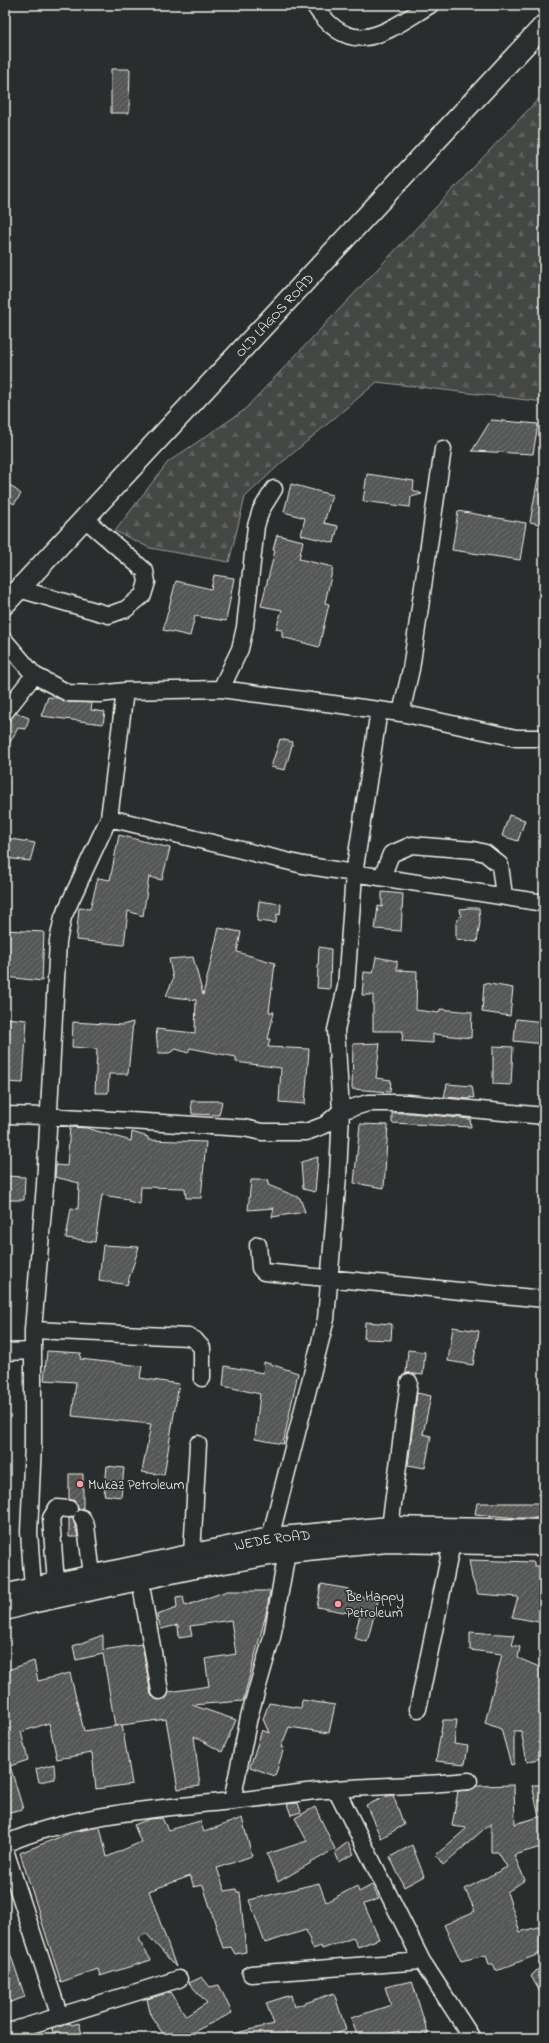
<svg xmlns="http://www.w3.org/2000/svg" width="549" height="2043" font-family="'Indie Flower',sans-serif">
<defs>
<pattern id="forest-firs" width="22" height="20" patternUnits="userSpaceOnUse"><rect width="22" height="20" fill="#444645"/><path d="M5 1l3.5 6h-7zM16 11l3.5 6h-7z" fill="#606160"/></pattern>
<pattern id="building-hatch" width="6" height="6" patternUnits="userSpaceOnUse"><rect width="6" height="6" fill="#555756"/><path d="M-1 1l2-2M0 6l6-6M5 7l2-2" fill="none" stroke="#6e706e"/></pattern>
</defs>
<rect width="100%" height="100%" fill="#2a2d2e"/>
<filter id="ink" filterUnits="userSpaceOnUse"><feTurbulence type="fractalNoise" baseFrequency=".025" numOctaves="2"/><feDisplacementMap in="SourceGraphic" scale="8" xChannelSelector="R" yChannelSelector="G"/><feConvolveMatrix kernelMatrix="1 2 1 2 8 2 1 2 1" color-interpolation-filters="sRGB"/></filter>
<g filter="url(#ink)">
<path fill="url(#forest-firs)" stroke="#9c9c96" d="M544 93V402L377 382 279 465 245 497 229 562 150 548 115 531 168 462 243 411Z"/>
<path fill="url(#building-hatch)" stroke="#f4f1e8" d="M111 69H130L129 113H111Z
M491 420 538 424 533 454 472 451Z
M367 474 414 481 413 490 422 494 411 497 410 507 363 501Z
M538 478H544V525L530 522Z
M5 481 21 494 14 504 5 498Z
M291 484 332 495 324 523 338 526 334 543 301 535 305 518 284 512Z
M458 511 526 523 520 560 452 550Z
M277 535 303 541 299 559 333 567 325 603 329 604 319 647 282 637V630L276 629 282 610 261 606 275 551 273 550Z
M214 575 234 578 226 621 195 616 190 636 163 630 176 581 211 589Z
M48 697 58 698 68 702 92 703 91 710 105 712 103 724 41 716Z
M16 713 29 718 26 729 18 728 5 751V730L9 720Z
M280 739 293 742 285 770 271 767Z
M509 815 525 820 518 841 502 836Z
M119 835 170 848 162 880 149 877 143 916 128 911 124 945 76 940 79 908 90 909 98 878 110 880Z
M5 838 35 843 30 861 5 858Z
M382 892 403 894 401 931 375 929 378 906 382 907Z
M259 901 281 904 280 915 277 914 276 923 257 921Z
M469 908H479L480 922 477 942 456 939V923L461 915 460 909Z
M219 928 241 932 237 952 275 963 269 1012H274L268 1039H270L268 1047 309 1049 305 1104 279 1102 281 1068 236 1062V1057L190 1048 188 1053 176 1049 169 1053H158L156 1029 195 1033 196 1000 166 996 173 979 169 959 193 957 203 995Z
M5 930 44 932 42 981 5 977Z
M319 947 331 949 330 989 317 988Z
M376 957 397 961V970L417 971 416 1010 439 1013 440 1009 472 1012 471 1038 433 1034V1043L402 1041 403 1031H373V995H362L364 972 373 973Z
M484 983 513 988 510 1016 482 1012Z
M5 1018 27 1020 23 1083 5 1082Z
M516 1019 544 1022V1044L514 1041Z
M73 1022 122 1025 133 1022 128 1074H109L108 1093H95L97 1049 72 1047Z
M380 1043 376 1078 391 1080 390 1092 352 1089 353 1044Z
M493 1046 513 1047 511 1085 493 1084Z
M447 1084 472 1086 474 1098 470 1097V1099L444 1097Z
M191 1101H222L219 1115 192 1114Z
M392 1113H411L470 1119 471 1127 392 1123Z
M360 1124 388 1125 384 1188 354 1183Z
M70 1127 87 1128 131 1141 132 1132 148 1137V1140L206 1142 201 1198H186L185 1188 141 1187 140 1204 128 1201V1199L102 1195 95 1242 66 1238 71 1208 78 1209 79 1183 55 1177 56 1165 67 1166Z
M318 1157 315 1192 303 1189 301 1162Z
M5 1176 25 1177 24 1200H5Z
M251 1180H269L268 1185 300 1198 305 1212 272 1217 274 1208 248 1210Z
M103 1245 139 1247 127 1285 99 1280Z
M365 1322 392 1324 391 1340 364 1339Z
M453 1327 479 1331 473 1365 448 1361Z
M408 1350 425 1352 423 1375 406 1373Z
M47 1351 81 1353 80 1359 142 1366 140 1378 179 1384 164 1475 142 1472 151 1424 72 1416 76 1382 44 1380Z
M264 1362 298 1373 283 1444 255 1439 260 1394 223 1386 225 1366 263 1373Z
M417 1393 431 1396 423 1434 431 1436 425 1468 408 1465Z
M107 1466 124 1468 121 1497 104 1495Z
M69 1474H83V1509H78L75 1501 69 1499Z
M477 1503H544V1518H517L475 1514Z
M69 1518H73L78 1537H69Z
M469 1560 534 1562V1566H544V1623L512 1617 518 1597 478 1594 472 1578Z
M321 1584 349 1589V1593L378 1601 367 1642 354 1638 360 1615 317 1607Z
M227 1591H270L266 1614 243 1701 192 1705 236 1720 222 1752 194 1736 200 1786 178 1789 166 1719 115 1726 103 1654 76 1660 73 1646 103 1635V1650L142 1644 151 1695 157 1700 166 1698 169 1692 209 1686 205 1659 236 1654 231 1620 190 1626 192 1636 179 1638 178 1625 161 1629 157 1615 177 1608 176 1597 183 1596 185 1606Z
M470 1632 515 1635 512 1645 520 1647 518 1658 544 1669V1757L527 1762 521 1731H514V1764L511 1765 501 1729 485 1723 502 1654 470 1650Z
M34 1661 38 1681 70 1673 84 1731 122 1725 132 1784 96 1789 92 1753 57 1759 49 1723 21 1732 28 1760 10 1766 23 1809 5 1813V1671Z
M302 1700 335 1705 329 1733 289 1727 281 1747 284 1748 275 1776 250 1767 262 1730 269 1733 263 1719 269 1703 301 1708Z
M443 1720H457L454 1744 468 1746 465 1764 436 1761Z
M54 1764 55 1779 39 1782 36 1769Z
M514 1785 515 1824 539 1817 532 1785H544V1846L514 1855 525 1880 507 1892 520 1932 544 1925V1952L496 1971 493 1965H489L486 1955 461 1961 444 1925 475 1911 465 1889 507 1867 498 1852H491V1823L443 1865 436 1855 467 1828 452 1826 458 1791 470 1790 477 1786Z
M393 1795 404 1825 381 1838 366 1805 388 1796Z
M298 1803 301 1812 291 1815 287 1804Z
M315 1807 335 1849 278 1882 267 1854 307 1841 295 1818Z
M162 1818 168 1830 200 1821 204 1832 242 1818 252 1856 217 1868 225 1891 236 1889 237 1892H240L246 1952 235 1954 231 1947 223 1948 203 1885 194 1887 190 1876 149 1891 176 1967 146 1933 138 1939 151 1960 100 1976 98 1969 61 1982 20 1853 72 1832 100 1827 107 1857 141 1842 134 1825 149 1819Z
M348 1842 354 1854 339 1862 335 1852Z
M412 1845 424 1876 404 1887 390 1857Z
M319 1883 326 1902 357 1886 359 1892 372 1885 379 1899 364 1904 379 1939 358 1947 353 1938 322 1949 321 1946 313 1949 306 1930 265 1943 249 1900Z
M5 1944H7L25 1997 5 2004Z
M544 1963V1999L531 1976Z
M202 1977 210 1987 219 1985 232 2013 181 2038H166L151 2016 147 1999 171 1992 186 2016 207 2003 189 1983Z
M412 1981 428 2034 416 2038H401L399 2031 374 2038H358L351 2018 391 2005 385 1987Z
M334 1993 346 2030 327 2038H233L232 2034 274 2024 266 2003 291 1995 294 2007Z
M70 2023 71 2025 79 2023 83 2038H54L52 2028Z"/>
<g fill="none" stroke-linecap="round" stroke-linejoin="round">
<defs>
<path id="minor" d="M314 5C352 62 385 32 430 5
M19 589 109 615 126 609 143 595 147 582 145 571 85 519
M5 641 34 675 68 693 100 694 125 691 221 689 401 713 516 738H544
M221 689 240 649 245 627 256 526 261 510 274 489
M5 712 34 675
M401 713 411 669 443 449
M109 818 303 865 544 903
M382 877 391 854 412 845 473 850 485 853 500 865 504 896
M5 1115 48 1116 244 1128 262 1132H306L325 1125 341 1111 368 1103H407L544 1116
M258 1245 260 1268 264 1272 544 1299
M33 1330 189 1337 195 1340 202 1348V1378
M5 1352 32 1351
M82 1518 86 1526 92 1575
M390 1527 409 1382
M270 1538 326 1319 338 1176 341 1111 336 1030 346 987 354 874 379 710
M192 1554 198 1444
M140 1580 160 1691
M56 1583 51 1518 57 1508 69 1509
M33 1588 29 1532 33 1444V1330L45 1185 58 941 63 917 109 818 125 691
M418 1709 452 1543
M336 1789 422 1961 472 2038
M232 1801 249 1717 272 1637 287 1552
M5 1844C70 1815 151 1809 222 1802 260 1799 298 1792 336 1789 381 1786 425 1785 469 1781
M5 1850 60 2017
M251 1974 422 1961
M5 2033 179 1979"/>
<g id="major">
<path id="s1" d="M5 604 544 25"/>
<path id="s2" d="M5 1595 33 1588 270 1538 390 1527 544 1530"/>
<path d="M5 1610 31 1603 190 1569 287 1552 387 1542 544 1545"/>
</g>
</defs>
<use href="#minor" stroke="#f4f1e8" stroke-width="19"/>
<use href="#major" stroke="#f4f1e8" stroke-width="23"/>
<use href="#minor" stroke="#2a2d2e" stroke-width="16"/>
<use href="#major" stroke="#2a2d2e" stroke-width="20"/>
</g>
</g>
<g fill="#ff9aa2" stroke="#2a2d2e" stroke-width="1.5">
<circle cx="80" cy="1484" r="4"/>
<circle cx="338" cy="1604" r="4"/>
</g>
<g text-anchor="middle" stroke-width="3" stroke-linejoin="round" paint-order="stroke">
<g font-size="14" fill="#f4f1e8" stroke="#2a2d2e">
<text dy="5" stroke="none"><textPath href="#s1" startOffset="395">OLD LAGOS ROAD</textPath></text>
<text dy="5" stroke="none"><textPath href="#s2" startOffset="273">IJEDE ROAD</textPath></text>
</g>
<g font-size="14" fill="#f4f1e8" stroke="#2a2d2e" text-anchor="start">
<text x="88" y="1489">Mukaz Petroleum</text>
<text x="346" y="1601">Be Happy<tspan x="346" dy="16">Petroleum</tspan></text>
</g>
</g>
<rect width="549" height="2043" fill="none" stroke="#2a2d2e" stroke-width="20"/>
<rect x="10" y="10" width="529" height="2023" fill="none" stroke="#f4f1e8" stroke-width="1.5" filter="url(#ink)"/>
</svg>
